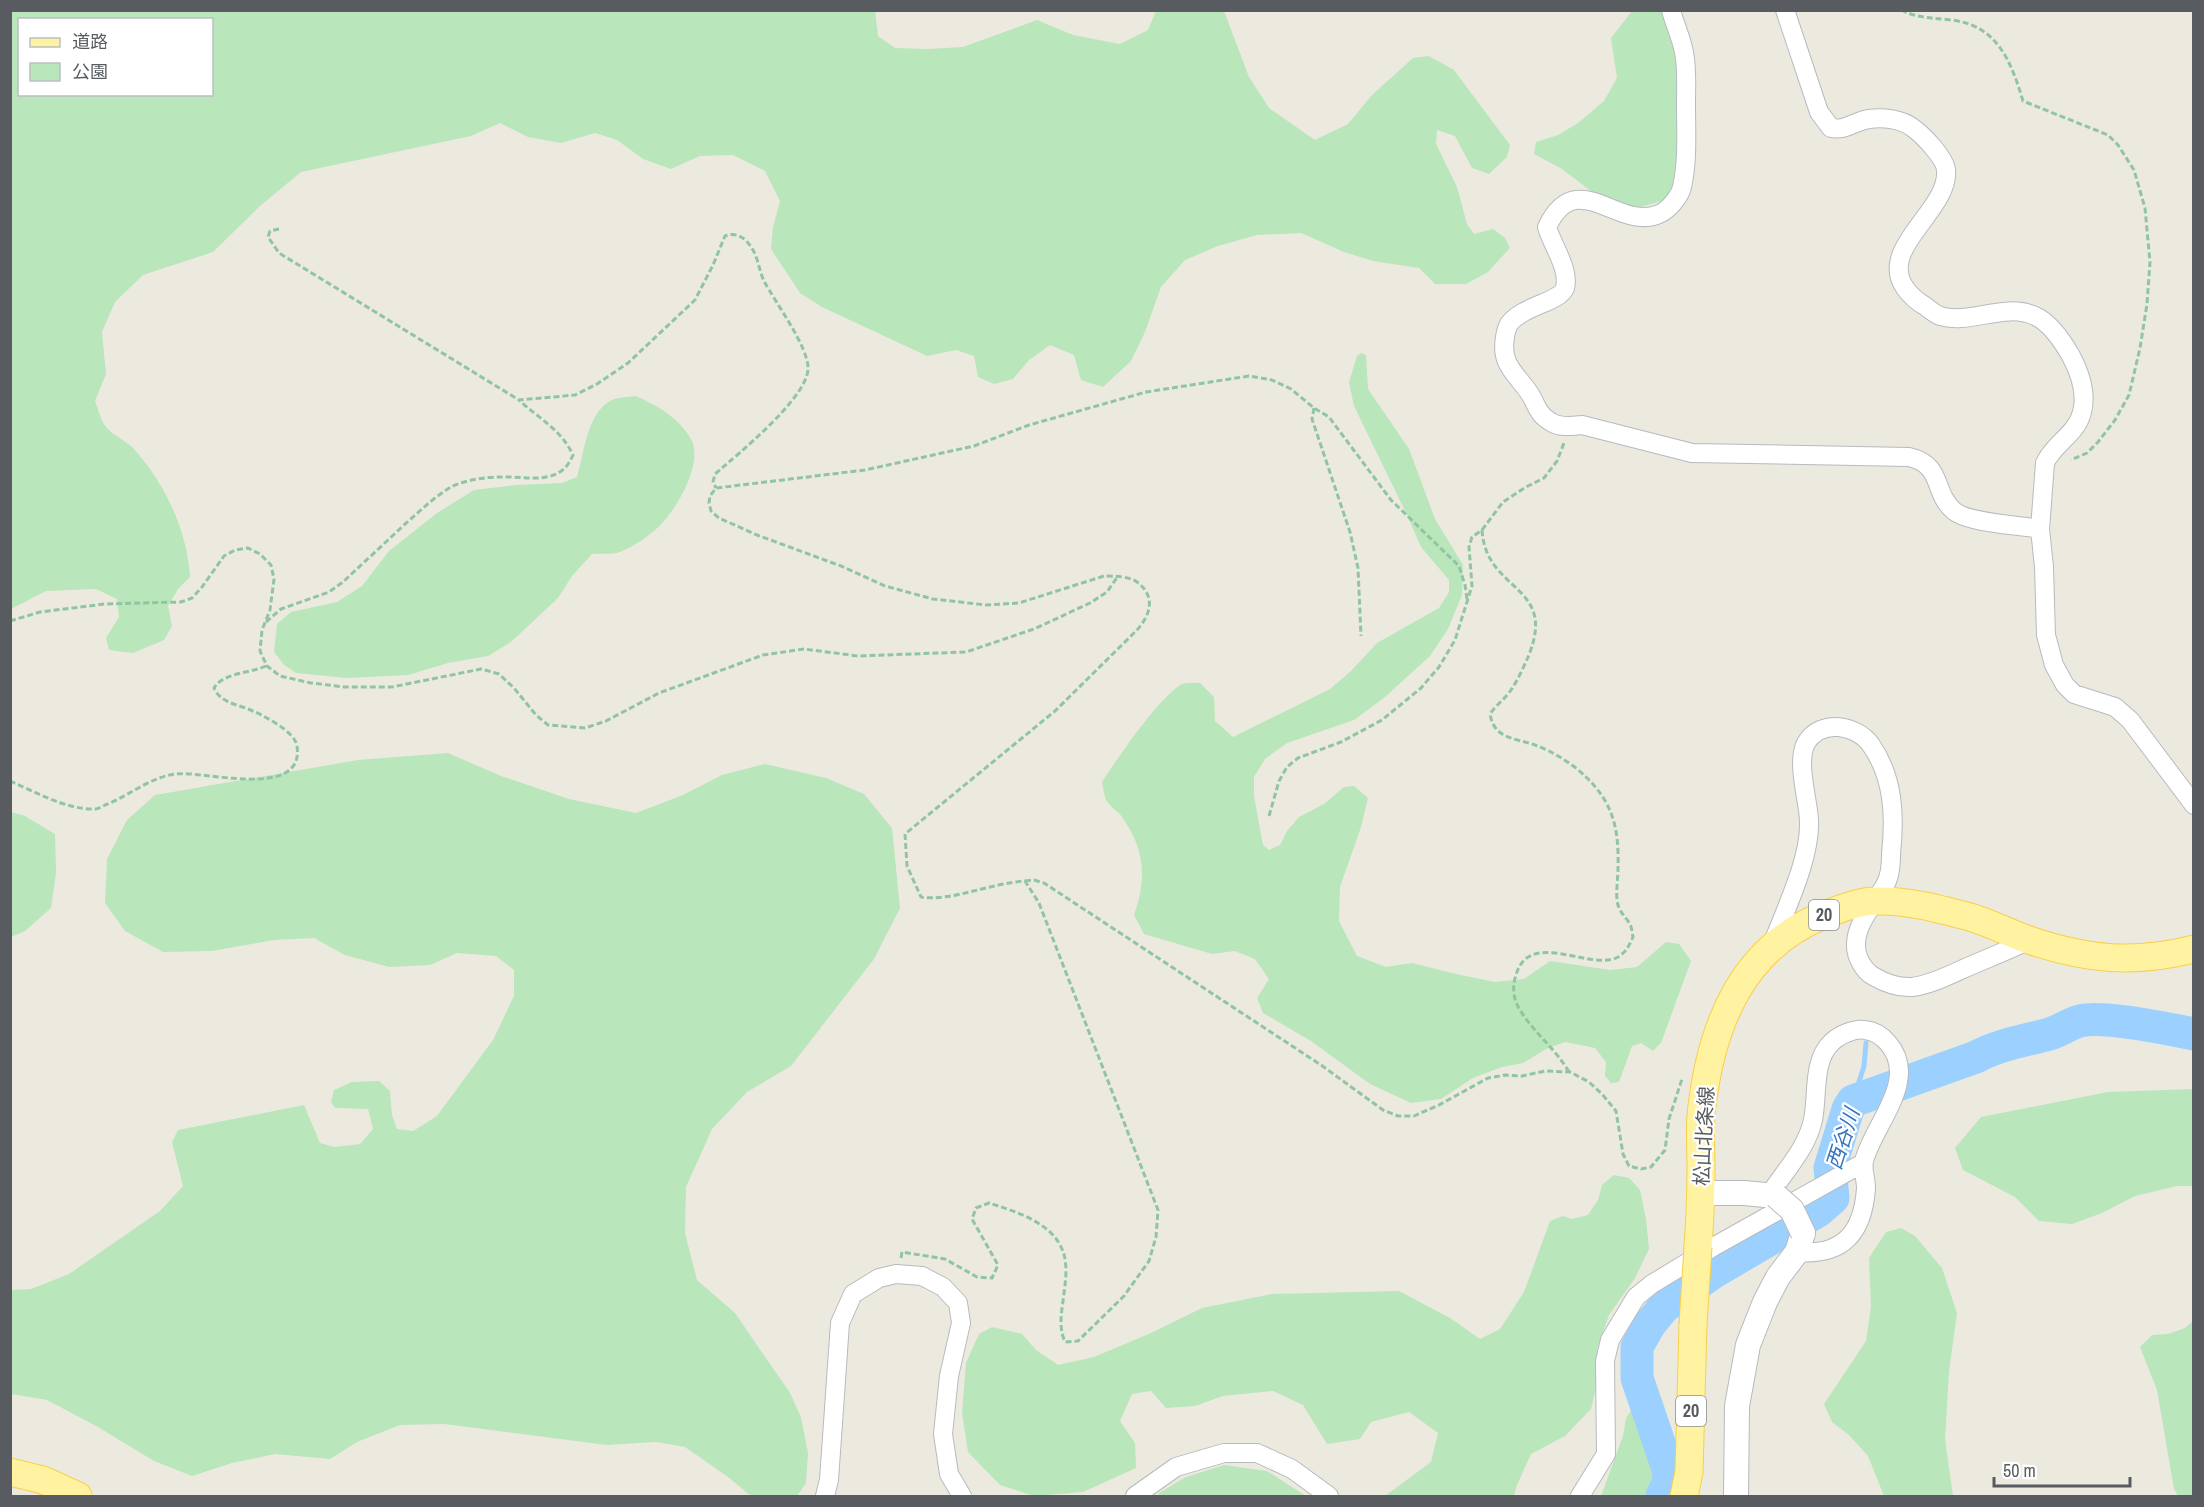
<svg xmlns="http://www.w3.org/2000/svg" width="2204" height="1507" font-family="'Archivo Narrow','Noto Sans JP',sans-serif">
<rect width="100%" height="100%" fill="#eceadf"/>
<path fill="#b9e6bb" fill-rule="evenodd" d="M875 10 878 36 895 48 928 49 963 47 1037 20 1073 35 1120 44 1148 30 1156 11H1224L1249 77 1269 108 1315 140 1348 124 1372 95 1413 58 1429 56 1454 70 1510 145 1507 157 1489 174 1472 168 1455 136 1437 130 1436 144 1457 187 1467 224 1474 234 1493 229 1505 238 1510 248 1488 272 1466 284H1435L1419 268 1373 261 1344 252 1301 233 1257 235 1218 246 1185 260 1161 287 1145 332 1131 361 1103 387 1081 380 1074 355 1050 345 1029 360 1013 379 994 384 978 377 974 356 956 350 927 356 822 307 800 293 771 249 773 227 780 201 765 171 733 155 700 156 671 169 643 159 617 140 595 133 561 143 528 137 500 123 471 136 301 172 260 206 213 252 143 275 115 302 102 332 106 374 95 401C98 409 101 421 106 427 114 436 127 441 135 450 166 486 187 530 190 577L178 589 168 606 172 626 164 640 133 653 109 650 106 638 119 617 117 599 96 589 46 591 11 609V11ZM20 20H212V94H20Z
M1632 11H1663L1676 34 1683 163 1668 199 1634 209 1592 192 1562 169 1534 154 1536 142 1558 135 1578 123 1604 101 1617 78 1611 38Z
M1361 353 1366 355 1368 389 1409 449 1435 519 1463 565 1462 595 1448 629 1430 656 1385 697 1354 720 1287 743 1265 759 1254 777V796L1263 845 1269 850 1280 845 1287 831 1299 817 1324 804 1344 787 1354 786 1368 798 1361 827 1340 887 1339 921 1357 956 1386 967 1412 963 1456 974 1495 982 1524 979 1550 961 1610 970 1637 967 1666 942 1679 944 1691 961 1661 1043 1653 1051 1641 1043 1632 1046 1619 1082 1611 1083 1605 1076 1606 1062 1595 1048 1565 1042 1546 1049 1523 1063 1502 1067 1473 1078 1441 1099 1411 1103 1370 1084 1311 1041 1263 1013 1257 998 1269 979 1255 959 1235 951 1212 954 1144 934 1134 915C1147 879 1145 849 1122 817 1118 811 1110 807 1106 800 1104 795 1103 787 1102 782 1117 759 1159 697 1182 684 1187 682 1195 683 1200 683L1214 697 1215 721 1233 737 1330 689 1351 671 1377 643 1439 608 1449 592V580L1421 547 1408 517 1354 406 1349 382 1357 356Z
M636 396C658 406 680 418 692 441 702 463 679 504 665 520 654 533 635 546 620 552 612 555 601 553 592 554L572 576 558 598 511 642 488 656 448 663 408 675 347 678 296 673 284 665 274 652 277 624 291 612 337 602 362 586 389 551 437 513 474 490 516 485 562 483 577 477C584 454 587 412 612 400 619 397 628 397 636 396Z
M448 753 501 776 569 799 636 813 683 795 722 775 765 764 826 778 864 794 892 828 900 908 874 959 791 1066 747 1092 712 1129 686 1187 685 1233 697 1280 735 1313 790 1393 801 1417 808 1453 806 1483 797 1496H751L728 1477 685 1447 656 1442 607 1445 444 1424 400 1425 357 1442 330 1459 275 1454 232 1463 192 1476 154 1461 98 1427 47 1400 11 1394V1290L31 1289 69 1274 160 1211 183 1186 172 1142 178 1130 304 1105 320 1143 334 1147 360 1144 373 1129 368 1109 335 1108 331 1102 334 1090 352 1082 379 1081 390 1091 392 1115 397 1129 413 1131 437 1116 493 1040 514 996V970L496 956 457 953 430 965 389 967 345 955 314 938 274 940 212 951 163 952 125 931 105 903 107 859 127 820 155 795 358 760Z
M11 812 25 816 55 834 56 873 51 908 25 931 11 937Z
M2193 1089V1186H2177L2135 1196 2102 1213 2072 1224 2039 1221 2015 1197 1963 1170 1955 1148 1981 1117 2108 1092Z
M1614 1175 1629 1178 1640 1190 1646 1219 1649 1249 1635 1278 1609 1315 1597 1349 1596 1388 1591 1409 1565 1436 1531 1454 1517 1485 1514 1496H1385L1431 1462 1438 1433 1409 1412 1371 1422 1360 1439 1327 1444 1303 1405 1273 1391 1223 1396 1195 1406 1166 1408 1151 1391 1132 1394 1120 1421 1135 1443 1136 1468 1083 1492 1034 1496 1000 1485 968 1452 962 1413 966 1363 979 1334 992 1327 1022 1334 1036 1350 1058 1365 1094 1357 1151 1333 1202 1308 1272 1294 1399 1291 1450 1318 1480 1339 1500 1329 1524 1292 1550 1221 1563 1216 1572 1219 1588 1215 1598 1200 1602 1185Z
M1901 1228 1915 1236 1942 1268 1957 1313 1949 1372 1945 1439 1953 1496H1884L1868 1456 1849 1435 1832 1422 1824 1404 1866 1341 1871 1306 1869 1258 1886 1232Z
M2193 1321V1496H2178L2174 1489 2157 1390 2140 1347 2152 1335 2168 1334 2185 1328Z
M1636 1404H1647C1651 1407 1658 1413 1660 1418 1670 1442 1654 1474 1645 1496H1601L1623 1436 1626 1418Z
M1224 1465 1267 1471 1306 1496H1158L1159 1493 1186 1477Z"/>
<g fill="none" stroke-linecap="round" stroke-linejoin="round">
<path stroke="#9cd1ff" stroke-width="5" d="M1853 1101 1864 1066 1866 1043"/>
<path stroke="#9cd1ff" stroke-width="33" d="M1662 1496 1669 1482 1668 1469 1637 1378V1347L1650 1324 1664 1307 1714 1272 1818 1211 1833 1198 1830 1168 1848 1109 1853 1101 1976 1057C1999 1045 2022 1041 2046 1035 2059 1032 2068 1024 2080 1021 2103 1015 2168 1029 2194 1034"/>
<defs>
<path id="minor" d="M1671 10C1675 26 1684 43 1685 59 1687 74 1686 89 1686 104 1686 131 1688 160 1682 187 1680 196 1669 210 1659 214 1618 232 1577 164 1547 227 1552 245 1570 269 1565 288 1560 302 1522 306 1509 324 1506 329 1506 332 1505 337 1500 365 1516 373 1530 394 1537 405 1537 414 1551 422 1560 428 1572 426 1582 425L1692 453 1909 457C1944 465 1932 492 1954 511 1968 523 2019 525 2040 529
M1785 10 1819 112 1831 128C1846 131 1855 121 1869 119 1883 117 1902 119 1913 128 1923 135 1945 158 1946 170 1950 210 1877 248 1905 288 1910 295 1918 302 1925 306 1930 310 1935 314 1940 316 1970 325 2005 302 2035 316 2051 323 2063 342 2071 356 2080 373 2087 393 2082 412 2077 434 2054 443 2045 463L2040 529 2044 567 2046 635 2054 665 2065 685 2074 694 2115 707 2130 720 2194 805
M1772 945C1785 910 1811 858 1809 820 1808 799 1796 762 1806 743 1821 718 1857 725 1871 745 1894 778 1895 817 1891 854 1891 864 1890 877 1885 885 1875 903 1855 924 1856 946 1856 957 1864 971 1873 976 1885 983 1898 988 1912 987 1929 985 1948 976 1963 969 1986 959 2008 950 2030 940
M1769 1195C1785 1171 1807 1148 1813 1120 1818 1096 1812 1060 1832 1042 1839 1035 1855 1028 1865 1030 1875 1031 1882 1036 1888 1043 1920 1080 1873 1125 1864 1161 1862 1169 1866 1179 1866 1188 1863 1233 1843 1256 1797 1252
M825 1496 829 1480 840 1323 853 1294 879 1278 896 1274 922 1276 943 1287 958 1303 961 1323 949 1376 943 1434 949 1474 962 1496
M1135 1496 1176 1467 1224 1453H1257L1292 1469 1329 1496
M1580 1496 1606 1454 1605 1361 1610 1340 1636 1297 1652 1284 1713 1247 1863 1163"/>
<path id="secondary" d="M1701 1193H1744L1776 1196
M1736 1496 1737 1406 1748 1345 1765 1302 1778 1277 1797 1252 1803 1233"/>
<path id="primary" d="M1698 1247C1700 1219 1701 1192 1701 1165 1701 1146 1699 1125 1702 1106 1712 1024 1742 948 1824 915 1840 909 1859 901 1876 901 1907 900 1940 909 1970 917 1990 923 2009 933 2029 940 2088 960 2134 964 2194 949
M10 1472 43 1480 78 1496
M1684 1496 1689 1472 1693 1325"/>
</defs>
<use href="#minor" stroke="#b7babf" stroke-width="20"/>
<use href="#secondary" stroke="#b5b9bf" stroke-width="26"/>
<use href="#primary" stroke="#f9ce4c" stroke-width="29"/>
<path stroke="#91c5a2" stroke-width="3" stroke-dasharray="6 3" stroke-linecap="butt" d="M1901 10C1917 18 1933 18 1951 20 1997 25 2011 61 2023 101L2108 135 2118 145 2134 170 2145 208 2150 262 2147 304 2140 348 2129 395 2115 420 2098 442 2087 453 2071 460
M279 229 270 231 268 237 279 253 519 400 575 395 597 384 628 363 695 300 713 265 725 236C736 232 745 237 751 247 758 256 759 271 764 281 775 302 810 349 808 370 805 400 738 454 715 474L713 482 716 488
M1314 408 1312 419 1350 532 1358 568 1361 636
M1482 530C1486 597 1567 582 1522 670 1519 677 1515 684 1511 690 1505 699 1496 705 1490 714 1494 739 1515 738 1535 745 1552 751 1573 764 1586 777 1614 804 1619 830 1618 868 1618 878 1616 890 1617 900 1618 911 1625 916 1630 924 1632 928 1632 933 1633 937 1629 946 1625 954 1616 958 1588 970 1529 929 1516 975 1512 987 1513 999 1520 1010 1534 1033 1555 1048 1569 1072
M10 621 40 612 105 604 181 602 192 598 202 587 224 556 235 550 248 548 260 554 271 565 274 579 270 610 262 630 260 651 267 666 280 676 311 683 345 687H392L481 669 499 674 514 688 536 715 548 725 585 728 606 721 659 693 763 655 804 649 858 656 966 652 1034 629 1090 603 1107 592 1118 576
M266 622 281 609 329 592 343 582C363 563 384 544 404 525 419 512 434 497 451 487 465 480 485 477 500 477 528 476 560 487 573 455 560 428 539 419 519 400
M10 781C35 792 66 809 92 809 97 810 101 807 105 805 129 796 150 777 176 774 202 770 305 801 297 746 295 731 261 714 248 709 235 704 220 702 214 688 222 673 251 673 266 666
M1269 816 1279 781 1287 767 1298 758 1341 742 1382 720 1421 688 1439 667 1455 640 1472 586 1469 547 1472 537 1482 530 1503 502 1526 487 1544 478 1557 461 1564 443
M1025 881 1034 880 1044 883 1321 1065 1383 1110 1398 1116H1414L1439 1105 1488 1078 1505 1075 1522 1076 1545 1071 1570 1072 1589 1082 1602 1094 1616 1111 1623 1154 1629 1166 1641 1169 1651 1167 1665 1150 1669 1119 1682 1079
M901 1258 902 1252 945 1259 977 1277 992 1278 998 1265 972 1219 976 1208 989 1203C1014 1211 1051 1222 1062 1249 1069 1265 1065 1284 1063 1301 1061 1316 1059 1328 1065 1342L1078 1341 1124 1296 1149 1261 1156 1237 1158 1210 1039 903 1025 881C992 883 949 902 921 897L907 866 905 834 1055 711 1136 631C1150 616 1157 597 1137 582 1129 576 1113 576 1104 576L1019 603 986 605 933 599 885 586 841 566 757 535 719 518 711 511 709 503 710 496 716 488 865 470 974 446 1029 425 1146 392 1249 376 1272 380 1291 389 1314 408 1329 417 1391 500 1459 566 1465 585 1467 599"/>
<use href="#minor" stroke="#fff" stroke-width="18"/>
<use href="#secondary" stroke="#fff" stroke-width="24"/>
<use href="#primary" stroke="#fff3a1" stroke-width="27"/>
<defs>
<path id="secondary-bridge" d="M1776 1196 1792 1210 1803 1233"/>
<path id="primary-bridge" d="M1693 1325 1698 1247"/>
</defs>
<use href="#secondary-bridge" stroke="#b5b9bf" stroke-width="26" stroke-linecap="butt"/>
<use href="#primary-bridge" stroke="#f9ce4c" stroke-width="29" stroke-linecap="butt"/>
<use href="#secondary-bridge" stroke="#fff" stroke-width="24"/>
<use href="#primary-bridge" stroke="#fff3a1" stroke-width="27"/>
</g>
<g text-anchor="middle" stroke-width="4.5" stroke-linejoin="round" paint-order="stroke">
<g fill="#fff" stroke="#8a8d90" stroke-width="1.5">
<rect x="1809" y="900" width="30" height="30" rx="4.5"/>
<rect x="1676" y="1396" width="30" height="30" rx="4.5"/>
</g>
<g font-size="18" font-weight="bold" fill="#585c61">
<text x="1824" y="921">20</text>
<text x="1691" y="1417">20</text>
</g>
<g font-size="20" fill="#585c61" stroke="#fff">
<text transform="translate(1704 1136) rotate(-87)" y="7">松山北条線</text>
</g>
<g font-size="21" font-style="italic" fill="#3775bf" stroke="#fff">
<text transform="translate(1843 1139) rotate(-72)" y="7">西谷川</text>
</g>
</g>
<rect width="2204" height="1507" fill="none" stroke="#585c61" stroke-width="24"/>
<rect x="18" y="18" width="195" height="78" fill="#ffffff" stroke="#bcbec0" stroke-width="1.5"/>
<rect x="30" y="38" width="30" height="9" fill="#fff3a1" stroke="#bcbec0" stroke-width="1.5"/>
<text x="72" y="48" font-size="18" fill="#585c61">道路</text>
<rect x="30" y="63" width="30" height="18" fill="#b9e6bb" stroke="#bcbec0" stroke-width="1.5"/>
<text x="72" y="78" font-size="18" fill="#585c61">公園</text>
<path d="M1994 1477v9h136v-9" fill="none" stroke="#585c61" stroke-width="3"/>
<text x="2003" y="1477" font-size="18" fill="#585c61" stroke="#ffffff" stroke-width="4.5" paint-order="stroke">50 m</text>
</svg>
